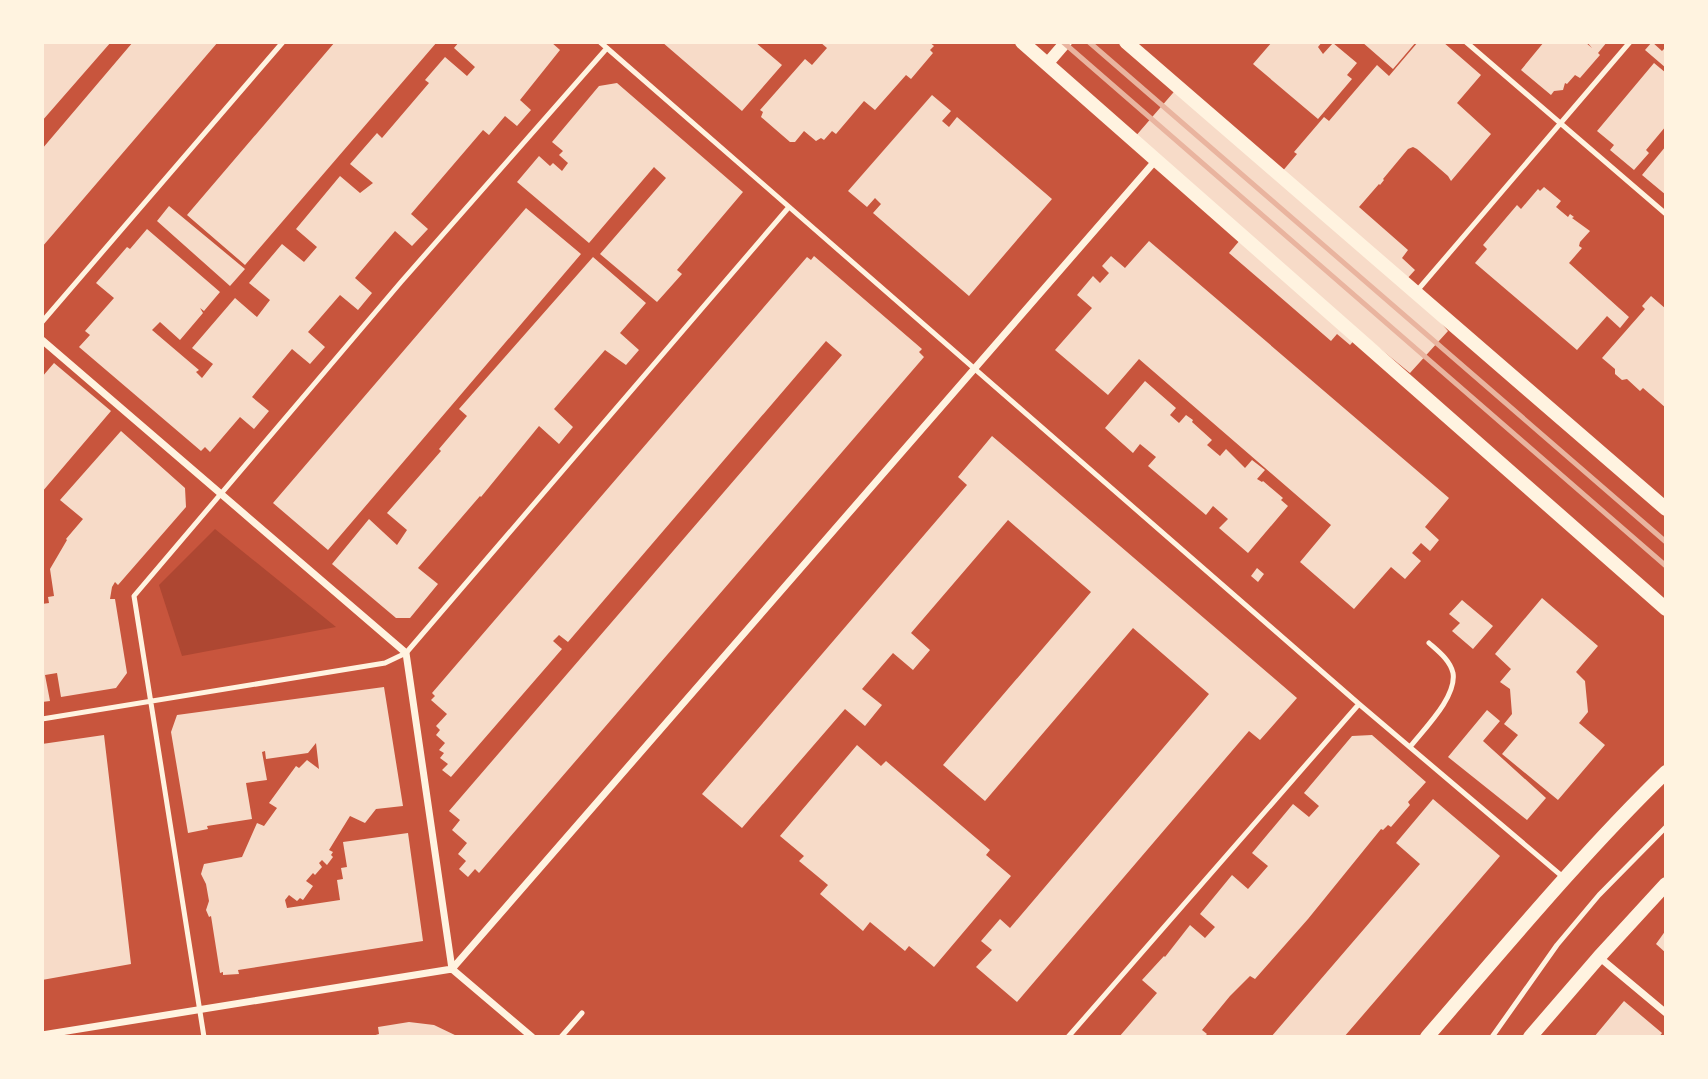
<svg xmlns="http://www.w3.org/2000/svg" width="1708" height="1079" font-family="'Fira Sans',sans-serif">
<rect width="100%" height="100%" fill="#c8553d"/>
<path fill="#ae4732" d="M215 529 336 627 182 656 159 585Z"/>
<path fill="#f7dbc8" d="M42 42H111L42 121Z
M133 42H218L42 247V149Z
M335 42H437L245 265 187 215Z
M459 42H551L560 50 520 100 531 110 517 126 505 116 489 135 483 130 411 214 428 229 412 246 395 231 355 278 372 293 358 310 340 295 308 332 325 347 310 364 292 349 252 397 269 411 254 429 240 417 210 452 205 447 201 451 79 347 90 335 85 331 114 298 96 283 127 247 130 249 147 229 220 292 204 311 200 308 203 313 180 340 160 322 152 330 199 370 196 372 202 378 213 364 192 348 235 298 257 317 270 300 249 283 282 244 304 262 317 247 296 229 340 176 360 193 373 183 350 164 377 133 382 138 429 83 425 80 445 57 467 76 475 67 454 48Z
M662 42H755L782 65 742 111Z
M820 42H929L934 46 930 50 933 53 911 79 906 75 875 110 864 101 836 134 832 131 824 140 821 138 816 141 804 131 795 142H790L761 117 763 112 760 110 805 59 812 65 827 48Z
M1272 42H1322L1318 47 1323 54 1333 43 1357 63 1347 75 1352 79 1318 119 1253 64Z
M1362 42H1416L1393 69Z
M1418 42H1443L1481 75 1457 103 1491 134 1451 181 1448 176 1417 149 1413 147 1408 149 1383 179 1384 180 1380 185 1379 184 1359 207 1408 250 1402 258 1415 270 1405 281 1448 331 1410 373 1361 333 1350 345 1337 334 1331 341 1229 253 1246 233 1134 138 1179 86 1281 173 1297 154 1294 152 1324 117 1329 121 1377 65 1389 76Z
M1544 42H1585L1592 48 1587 42H1607L1598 53 1600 55 1580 78 1575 75 1567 84 1565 83 1563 90 1554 91 1551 95 1521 70Z
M1652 42 1662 51 1666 47V68L1645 50Z
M1654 63 1666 73V126L1646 150 1649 153 1634 170 1610 150 1614 145 1597 131Z
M617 83 743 192 677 270 682 274 657 302 600 254 666 178 656 169 654 167 589 243 517 182 539 156 550 166 553 163 562 171 568 163 559 155 563 151 552 142 599 86Z
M932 95 951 111 942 121 949 127 957 117 1052 199 969 296 873 213 881 204 875 198 867 207 848 191Z
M1666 146V195L1642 175Z
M1544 187 1561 201 1556 207 1568 217 1570 214 1574 217 1572 218 1590 231 1580 242 1579 246 1582 248 1569 263 1629 317 1620 328 1607 316 1577 350 1475 263 1487 249 1483 245 1517 205 1521 209 1538 189 1540 191Z
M169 206 245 269 230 286 157 221Z
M526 208 581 254 328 550 273 503Z
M1149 241 1449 498 1425 527 1439 540 1430 551 1421 543 1412 553 1421 561 1405 579 1391 567 1354 609 1300 562 1331 525 1139 359 1108 395 1055 350 1092 308 1077 295 1093 276 1100 283 1109 273 1102 266 1111 256 1125 268Z
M814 256 922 349 919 352 924 357 479 873 475 869 468 877 459 869 466 861 458 854 467 843 452 830 460 820 449 811 842 355 826 341 568 642 559 635 553 641 562 649 451 777 442 770 448 764 440 758 444 753 439 750 445 743 436 735 440 730 436 726 447 714 431 700 435 696 432 693 807 257 811 260Z
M593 257 646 303 620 333 639 350 626 365 605 350 554 409 573 427 559 444 539 426 481 497 480 496 418 568 438 584 410 618H396L332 564 369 519 397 545 407 530 387 513 441 451 439 449 467 416 459 409Z
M1651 296 1666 309V408L1643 388 1640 391 1627 379 1622 380 1615 374V369L1602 358 1645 309 1642 306Z
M54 363 111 411 42 492V377Z
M1145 381 1176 408 1170 415 1179 423 1186 415 1193 420 1192 422 1212 440 1207 445 1220 456 1226 449 1245 468 1252 460 1265 470 1257 479 1262 482 1263 481 1283 498 1281 500 1288 506 1248 553 1219 528 1228 519 1213 506 1206 515 1148 466 1156 457 1140 444 1133 453 1105 428Z
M121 431 185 488 186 507 118 585 115 582 112 587 110 599H115L127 673 116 688 61 697 57 673 45 675 50 701 42 702V604L49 603 48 597 54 596 50 569 67 540 66 539 83 519 60 500Z
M992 436 1297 698 1260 740 1249 731 1017 1002 976 967 992 950 981 941 1000 919 1010 928 1209 694 1133 628 985 801 943 765 1091 592 1008 520 911 633 930 650 913 670 893 653 862 689 882 705 865 726 845 709 742 828 702 794 967 485 958 477Z
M1257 568 1264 574 1258 582 1251 576Z
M1542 598 1598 646 1576 672 1585 681 1588 712 1579 723 1605 745 1558 800 1502 754 1518 735 1504 724 1512 714 1510 689 1500 682 1511 669 1495 654Z
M1462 600 1493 626 1473 649 1452 631 1460 623 1449 614Z
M384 687 403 806 376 809 365 823 350 816 329 850 333 852 331 855 333 857 327 865 322 860 319 863 322 867 315 875 313 873 306 881 313 886 303 900 300 898 297 901 289 895 285 900 287 908 340 900 337 880 343 879 341 868 347 867 343 842 408 833 423 941 238 970 239 974 223 975V972L220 973 211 916 209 917 206 910 209 901 206 884 201 874 204 864 242 857 257 823 264 826 277 808 269 803 296 766 299 768 307 760 319 769 316 743 308 753 266 759 265 751 262 752 267 780 246 783 252 819 207 826 208 829 188 833 171 732 177 715Z
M1487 710 1500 721 1483 741 1546 798 1527 820 1448 757Z
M104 735 131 964 42 980V744Z
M1372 735 1426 782 1408 802 1410 805 1391 827 1388 825 1383 830 1381 829 1308 919 1255 979 1250 976 1230 996 1202 1030 1207 1034 1204 1037H1119L1157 993 1142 980 1164 956 1165 957 1190 925 1205 938 1215 927 1200 914 1232 875 1248 889 1268 866 1252 853 1293 804 1309 817 1319 806 1304 793 1352 736Z
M857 745 881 766 886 761 990 850 986 855 1011 876 934 967 909 946 905 951 870 922 863 931 820 894 828 885 799 861 804 856 780 836Z
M1433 799 1500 856 1344 1037H1271L1420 864 1396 843Z
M1666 930V953L1656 944Z
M1624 1001 1662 1033 1659 1037H1594Z
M409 1022 434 1025 459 1037H369L379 1034 378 1027Z"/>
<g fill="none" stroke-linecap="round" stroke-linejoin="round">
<path stroke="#fff3e0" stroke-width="5" d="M600 42 1359 704 1563 877
M1466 42 1666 214
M1416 292 1630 42
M42 322 283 42
M42 719 385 663 406 653 789 207
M1410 747C1424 729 1457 697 1453 673 1450 660 1438 651 1429 643
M204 1037 134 596 401 282 607 48
M561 1037 582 1013
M1068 1037 1359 704
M1492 1037 1557 945 1599 895 1666 827"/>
<path stroke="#fff3e0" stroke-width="7" d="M42 340 406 653 452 969
M1599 957 1666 1013
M452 969 1156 160
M452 969 532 1037
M42 1035 452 969"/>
<path stroke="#fff3e0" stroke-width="12" d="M1047 64 1066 42"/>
<path stroke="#fff3e0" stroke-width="14" d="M1022 42 1666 609
M1126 42 1666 509
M1427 1037C1505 947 1581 855 1666 772
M1530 1037 1599 957 1666 884"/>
<path stroke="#e9b49f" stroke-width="5" d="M1063 42 1666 566
M1089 42 1666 542"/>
</g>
<rect width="1708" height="1079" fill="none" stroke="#fff3e0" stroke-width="88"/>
</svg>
